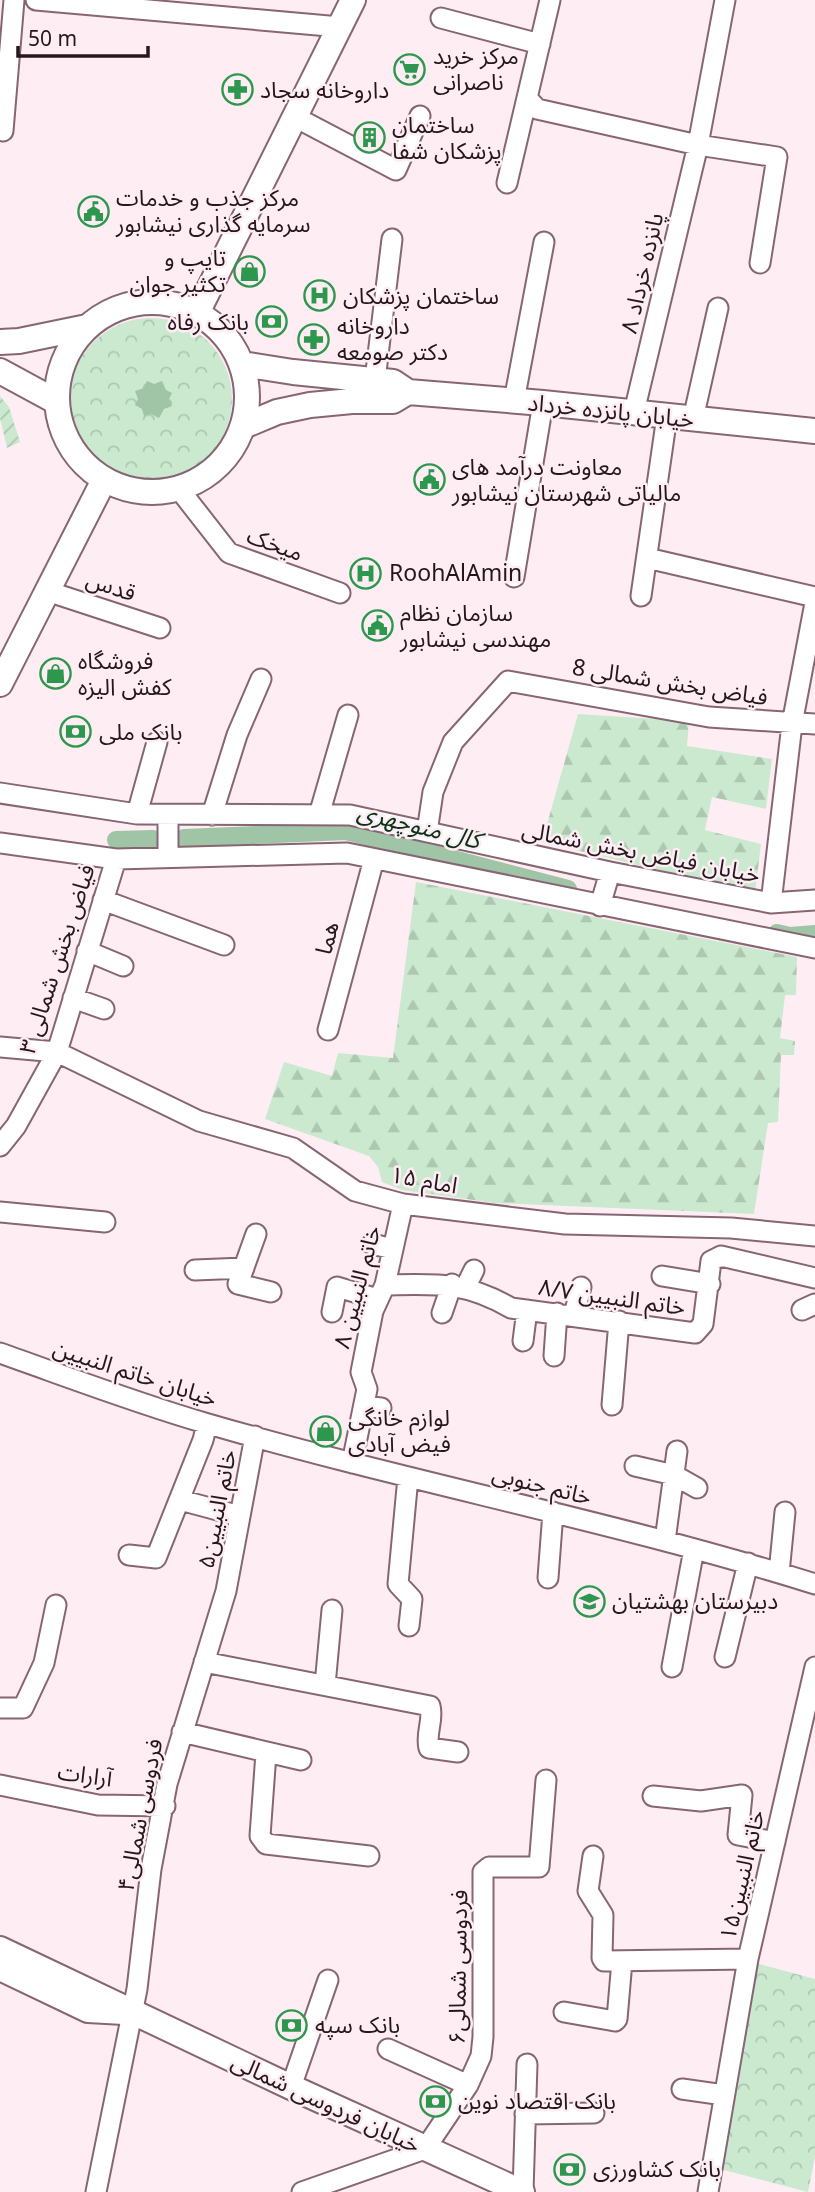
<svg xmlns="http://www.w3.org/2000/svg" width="815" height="2192" font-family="'Noto Sans','Noto Sans Arabic',sans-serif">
<defs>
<pattern id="forest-firs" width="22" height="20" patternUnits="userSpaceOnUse" patternTransform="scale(1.75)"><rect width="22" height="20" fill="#cae9cf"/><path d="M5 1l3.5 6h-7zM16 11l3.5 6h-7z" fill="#adc7b1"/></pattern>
<pattern id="park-crowns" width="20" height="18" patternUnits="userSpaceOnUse" patternTransform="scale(1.75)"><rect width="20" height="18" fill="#cae9cf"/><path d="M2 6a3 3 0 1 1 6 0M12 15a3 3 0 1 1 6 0" fill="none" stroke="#adc7b1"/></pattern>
<pattern id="garden-furrows" width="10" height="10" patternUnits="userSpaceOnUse" patternTransform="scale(1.75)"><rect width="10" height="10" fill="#cae9cf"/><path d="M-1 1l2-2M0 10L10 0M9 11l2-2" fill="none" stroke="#adc7b1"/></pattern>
</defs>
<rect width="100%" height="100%" fill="#feeef4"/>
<path fill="url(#forest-firs)" d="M578 714 689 721 687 746 772 759 766 809 712 797 705 830 761 844 755 893 542 842Z
M416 882 797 957 796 995H785L780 1038 795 1041 794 1055H781L778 1122 768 1123 754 1214 495 1203 402 1190 382 1182 378 1167 369 1156 265 1119 284 1062 332 1076 338 1053 393 1058Z"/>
<path fill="url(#park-crowns)" d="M70 399a81 81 0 1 1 162 0a81 81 0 1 1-162 0Z
M756 1963 815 1979V2156L808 2192 720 2169Z"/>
<path fill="url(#garden-furrows)" d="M0 396 9 407 20 442 7 448 0 418Z"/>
<path fill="#a0c4a6" d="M147 381 154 384 162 381 166 390 172 393 169 399 172 406 164 409 159 418 151 414 144 416 142 409 135 405 138 399 135 391 144 388Z"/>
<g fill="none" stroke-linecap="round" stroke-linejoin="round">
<path stroke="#a0c4a6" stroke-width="18" d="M184 838 346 831 568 889
M116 840 153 839
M777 933 790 936 815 934"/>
<defs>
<path id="minor" d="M36 0 340 27
M550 0 527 98 537 109 698 145 777 157 760 263
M441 18 540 44
M295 117 396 170 420 116
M3 131 14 0
M507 183 527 98
M375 380 392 239
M514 401 544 242
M634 412 698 145 725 0
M693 419 718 308
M179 489 229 553 340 593
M647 558 815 597
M514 577 543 403
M47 591 160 628
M641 596 667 416
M0 793 137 814 350 815 610 872 771 903 815 900
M137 814 157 742
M212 815 237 735 261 679
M319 815 348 715
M168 816V858
M427 832 433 792 453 742 508 681 709 717 815 724
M0 843 116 859 347 853 815 948
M103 900 224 945
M771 903 792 724 815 603
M600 906 610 872
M87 951 123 966
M73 998 104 1009
M328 1030 374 859
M0 1047 57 1052 199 1121 293 1148 355 1191 403 1204 565 1224 731 1228 815 1236
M0 1146 16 1126 57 1052 116 859
M0 1212 105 1222
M256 1234 238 1284 271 1292
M372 1244 393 1249
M195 1270 244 1268
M662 1276 710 1284
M385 1285C437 1284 464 1281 511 1308L695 1333 703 1324 711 1261 721 1256 815 1278
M465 1288 474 1270
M802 1310 815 1304
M332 1312 337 1287 378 1299
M442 1313 452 1284
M574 1315 581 1287
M523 1341 527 1310
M0 1353C68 1377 136 1403 205 1423 407 1482 614 1521 815 1584
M554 1356 557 1313
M612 1405 619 1321
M364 1406 381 1408
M352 1463 367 1389 361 1372 373 1311 385 1285 403 1204
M635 1466 674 1475 697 1488
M408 1477 398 1584 412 1599 409 1626
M180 1500 240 1516
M665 1541 677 1451
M129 1555 156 1558 203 1440 207 1424
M779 1573 785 1512
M548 1578 553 1512
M725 1657 748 1563
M204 1662 430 1706C434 1720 425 1734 429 1748L458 1752
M672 1667 694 1549
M325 1685 332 1610
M0 1708H23L44 1663 56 1605
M182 1732 301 1760
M266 1753 260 1836 266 1844 369 1856
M0 1785 98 1805 165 1806
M653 1796 701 1801 742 1795 738 1835 775 1842
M593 1856 588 1891 603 1915 602 1958 604 1961 748 1959
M564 2012 615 2021 617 2019 622 1961
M388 2049 468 2085
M291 2087 328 1980
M682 2089 724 2095
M525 2114 594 2113
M96 2192 137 1989 151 1869 167 1784 226 1591 255 1436
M302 2192 425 2149 468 2085 481 2056 483 2037V1872L489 1867H539L546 1780
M523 2192 527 2064
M708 2192 748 1959 815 1667"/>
<path id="major" d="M57 397a95 95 0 1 1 190 0a95 95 0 1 1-190 0Z
M197 313 353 0
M0 342 19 341 87 327
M242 364 293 372 393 382 408 392 543 403 815 431
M0 371 57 402
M246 425 277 412 310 405 352 401H393L408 392
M0 684 104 480
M0 1949 291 2087 522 2192
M0 1968 88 2010 124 2012"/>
</defs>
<use href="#minor" stroke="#876572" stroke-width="23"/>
<use href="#major" stroke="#876572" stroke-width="28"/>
<use href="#minor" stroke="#fff" stroke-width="19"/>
<use href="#major" stroke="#fff" stroke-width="24"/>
</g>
<defs>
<symbol id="supermarket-ring" viewBox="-11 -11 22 22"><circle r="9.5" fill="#feeef4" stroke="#2e974e" stroke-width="1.5"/><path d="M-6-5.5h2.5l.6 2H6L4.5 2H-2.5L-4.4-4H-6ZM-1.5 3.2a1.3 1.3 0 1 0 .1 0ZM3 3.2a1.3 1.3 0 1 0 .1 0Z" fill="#2e974e"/></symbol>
<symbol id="pharmacy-ring" viewBox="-11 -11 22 22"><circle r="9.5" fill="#feeef4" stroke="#2e974e" stroke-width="1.5"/><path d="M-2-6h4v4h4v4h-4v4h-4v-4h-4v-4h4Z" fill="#2e974e"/></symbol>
<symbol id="building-ring" viewBox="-11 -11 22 22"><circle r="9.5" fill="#feeef4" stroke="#2e974e" stroke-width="1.5"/><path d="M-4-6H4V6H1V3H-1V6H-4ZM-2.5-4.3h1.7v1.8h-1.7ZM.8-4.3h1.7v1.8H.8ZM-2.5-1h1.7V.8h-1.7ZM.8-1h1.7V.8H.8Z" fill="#2e974e"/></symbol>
<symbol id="civic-ring" viewBox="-11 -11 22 22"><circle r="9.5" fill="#feeef4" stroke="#2e974e" stroke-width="1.5"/><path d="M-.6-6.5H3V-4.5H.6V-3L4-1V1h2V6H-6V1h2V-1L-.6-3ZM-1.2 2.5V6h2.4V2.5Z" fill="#2e974e"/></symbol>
<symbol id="shop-ring" viewBox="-11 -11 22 22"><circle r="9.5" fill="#feeef4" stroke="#2e974e" stroke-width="1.5"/><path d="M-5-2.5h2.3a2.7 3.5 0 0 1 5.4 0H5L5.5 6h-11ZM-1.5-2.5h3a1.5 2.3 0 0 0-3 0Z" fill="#2e974e"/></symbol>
<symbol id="hospital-ring" viewBox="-11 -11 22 22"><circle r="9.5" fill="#feeef4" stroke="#2e974e" stroke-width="1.5"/><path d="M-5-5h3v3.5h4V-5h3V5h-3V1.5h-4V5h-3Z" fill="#2e974e"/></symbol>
<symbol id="bank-ring" viewBox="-11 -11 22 22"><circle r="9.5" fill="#feeef4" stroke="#2e974e" stroke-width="1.5"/><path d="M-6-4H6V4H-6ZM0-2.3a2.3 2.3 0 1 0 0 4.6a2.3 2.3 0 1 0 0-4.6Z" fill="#2e974e"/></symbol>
<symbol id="school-ring" viewBox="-11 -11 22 22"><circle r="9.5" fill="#feeef4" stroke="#2e974e" stroke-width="1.5"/><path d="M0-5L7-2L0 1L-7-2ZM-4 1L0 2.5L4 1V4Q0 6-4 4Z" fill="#2e974e"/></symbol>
</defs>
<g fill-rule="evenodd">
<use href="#supermarket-ring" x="392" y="52" width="35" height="35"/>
<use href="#pharmacy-ring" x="220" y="72" width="35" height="35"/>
<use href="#building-ring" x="352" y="120" width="35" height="35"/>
<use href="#civic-ring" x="76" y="194" width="35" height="35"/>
<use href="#shop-ring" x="232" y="254" width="35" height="35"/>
<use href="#hospital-ring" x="302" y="278" width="35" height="35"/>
<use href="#bank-ring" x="254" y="304" width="35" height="35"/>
<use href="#pharmacy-ring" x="296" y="322" width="35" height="35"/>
<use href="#civic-ring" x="412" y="462" width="35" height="35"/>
<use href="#hospital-ring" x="348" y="556" width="35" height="35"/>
<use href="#civic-ring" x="360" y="608" width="35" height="35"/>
<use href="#shop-ring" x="38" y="656" width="35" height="35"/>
<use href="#bank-ring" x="58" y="714" width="35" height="35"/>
<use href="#shop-ring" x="308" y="1414" width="35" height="35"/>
<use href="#school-ring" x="572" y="1584" width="35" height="35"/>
<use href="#bank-ring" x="274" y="2008" width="35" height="35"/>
<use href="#bank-ring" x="418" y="2084" width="35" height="35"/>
<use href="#bank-ring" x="552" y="2152" width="35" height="35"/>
</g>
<g text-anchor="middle" stroke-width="5" stroke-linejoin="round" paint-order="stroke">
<g font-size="23" fill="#25171d" stroke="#feeef4" text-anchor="start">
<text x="433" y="64">مرکز خرید<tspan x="433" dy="26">ناصرانی</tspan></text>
<text x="260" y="98">داروخانه سجاد</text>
<text x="392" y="133">ساختمان<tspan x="392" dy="26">پزشکان شفا</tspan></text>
<text x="116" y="206">مرکز جذب و خدمات<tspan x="116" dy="26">سرمایه گذاری نیشابور</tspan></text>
<text x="226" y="266" text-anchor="end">تایپ و<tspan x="226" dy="26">تکثیر جوان</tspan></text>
<text x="343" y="304">ساختمان پزشکان</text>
<text x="249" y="330" text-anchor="end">بانک رفاه</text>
<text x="337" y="334">داروخانه<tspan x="337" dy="26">دکتر صومعه</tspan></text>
<text x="452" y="475">معاونت درآمد های<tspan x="452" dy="26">مالیاتی شهرستان نیشابور</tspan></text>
<text x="389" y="581">RoohAlAmin</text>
<text x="400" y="621">سازمان نظام<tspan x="400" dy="26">مهندسی نیشابور</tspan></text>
<text x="78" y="669">فروشگاه<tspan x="78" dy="26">کفش الیزه</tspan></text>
<text x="99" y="740">بانک ملی</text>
<text x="348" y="1426">لوازم خانگی<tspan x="348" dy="26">فیض آبادی</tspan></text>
<text x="612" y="1609">دبیرستان بهشتیان</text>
<text x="315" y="2033">بانک سپه</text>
<text x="458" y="2109">بانک اقتصاد نوین</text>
<text x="593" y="2177">بانک کشاورزی</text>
</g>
<g font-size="23" fill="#25171d" stroke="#feeef4">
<text transform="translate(642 273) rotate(-77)" y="8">پانزده خرداد ۸</text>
<text transform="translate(611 411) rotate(6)" y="8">خیابان پانزده خرداد</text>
<text transform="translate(275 544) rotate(20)" y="8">میخک</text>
<text transform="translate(111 586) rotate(18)" y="8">قدس</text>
<text transform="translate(670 682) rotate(9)" y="8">فیاض بخش شمالی 8</text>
<text transform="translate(641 852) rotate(11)" y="8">خیابان فیاض بخش شمالی</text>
<text transform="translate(327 938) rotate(-75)" y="8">هما</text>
<text transform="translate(57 959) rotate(-72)" y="8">فیاض بخش شمالی ۳</text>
<text transform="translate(424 1180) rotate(10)" y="8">امام ۱۵</text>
<text transform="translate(357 1287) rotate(-75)" y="8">خاتم النبیین ۸</text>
<text transform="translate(612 1297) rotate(8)" y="8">خاتم النبیین ۸/۷</text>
<text transform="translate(135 1373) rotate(18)" y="8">خیابان خاتم النبیین</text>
<text transform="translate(542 1485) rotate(14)" y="8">خاتم جنوبی</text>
<text transform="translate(217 1509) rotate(-79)" y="8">خاتم النبیین۵</text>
<text transform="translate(85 1775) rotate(8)" y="8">آرارات</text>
<text transform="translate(140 1815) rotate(-79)" y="8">فردوسی شمالی۴</text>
<text transform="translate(742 1875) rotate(-77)" y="8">خاتم النببین۱۵</text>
<text transform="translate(458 1967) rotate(-89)" y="8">فردوسی شمالی۶</text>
<text transform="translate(326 2103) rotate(25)" y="8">خیابان فردوسی شمالی</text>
</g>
<g font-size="24" font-style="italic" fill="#093316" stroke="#feeef4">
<text transform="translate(419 826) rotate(14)" y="8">کال منوچهری</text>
</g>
</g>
<path d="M18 46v10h130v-10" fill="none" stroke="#25171d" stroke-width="3.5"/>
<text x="28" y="46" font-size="21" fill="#25171d" stroke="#feeef4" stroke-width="5" paint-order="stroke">50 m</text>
</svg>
